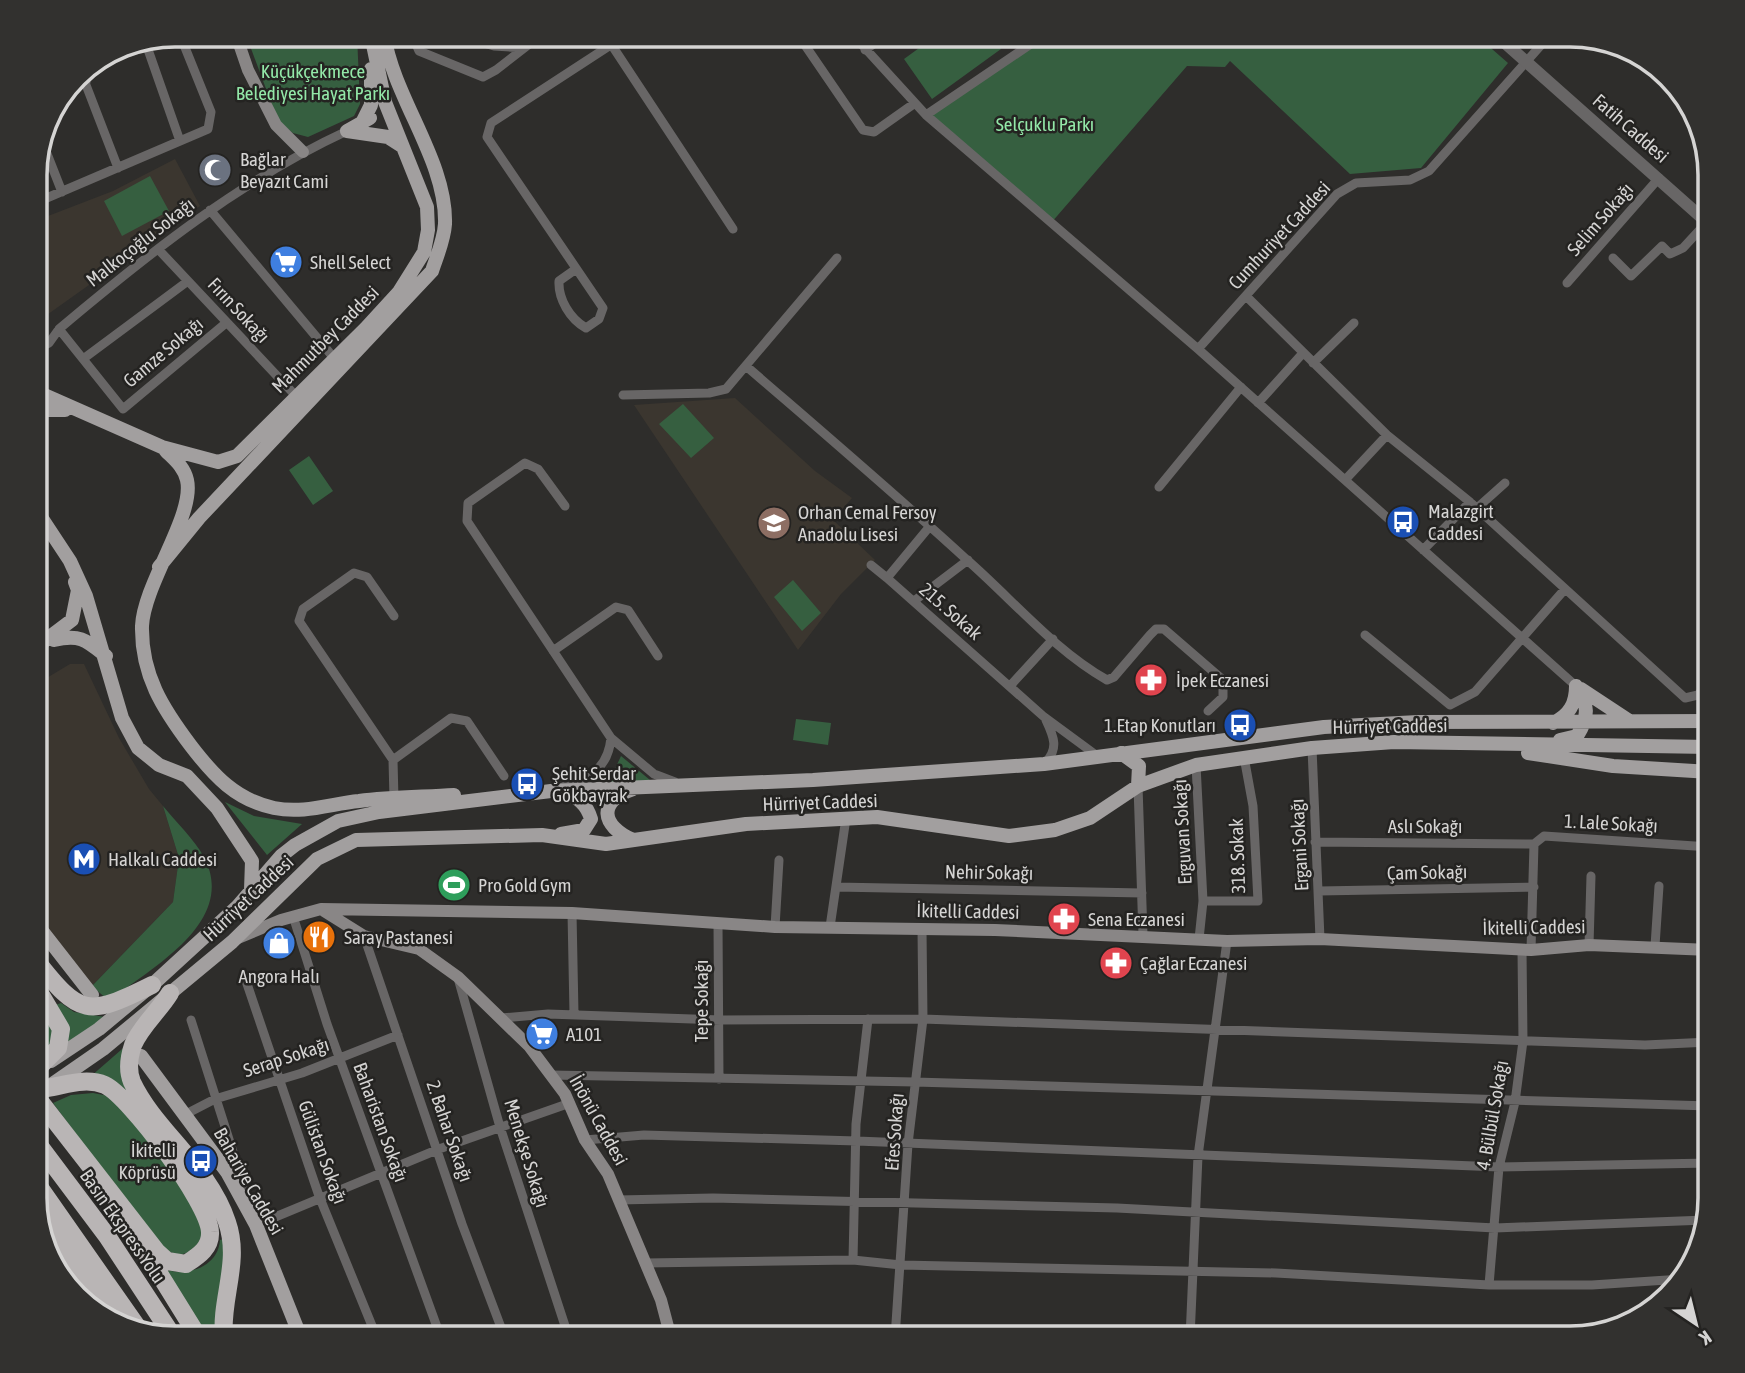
<svg xmlns="http://www.w3.org/2000/svg" width="1745" height="1373" font-family="'Asap Condensed',sans-serif">
<rect width="100%" height="100%" fill="#2e2d2b"/>
<path fill="#3b362f" d="M175 159 200 206 37 322 35 221 113 191Z
M735 398 815 471 852 498 833 520 875 560 841 594 798 650 634 405Z
M70 664H84L119 738 149 789 163 806 179 858 173 902 92 986 35 915V685Z"/>
<path fill="#365f40" d="M246 35H357L360 104 354 116 308 137 293 133 278 121Z
M937 35H991L1001 49 932 99 904 59Z
M1050 35H1476L1508 63 1421 168 1350 174 1230 61 1225 67 1187 66 1051 223 926 115Z
M150 176 169 211 122 236 104 201Z
M683 404 714 438 691 458 659 424Z
M309 456 333 491 313 505 289 470Z
M793 580 821 613 802 631 774 597Z
M796 719 831 723 828 745 793 740Z
M621 756 650 780 608 784Z
M225 802 254 816 302 824 267 855Z
M163 806C176 822 194 839 204 857 238 922 152 967 109 1001L92 986 173 902 179 858Z
M35 999 55 1036 51 1051 35 1060Z
M61 1003 74 1012 105 1017 66 1045 55 1005Z
M129 1043 128 1091 90 1077Z
M93 1093 109 1096 123 1109C143 1136 201 1201 202 1232 202 1239 197 1246 191 1250 181 1258 172 1253 161 1248L53 1103 71 1095Z
M49 1234 104 1317 83 1303 59 1265 55 1267 48 1256Z
M226 1238 215 1338H208L163 1269C186 1277 218 1268 220 1240Z"/>
<g fill="none" stroke-linecap="round" stroke-linejoin="round">
<path stroke="#686666" stroke-width="9" d="M412 35 419 51 483 77 496 70 541 35
M457 35 494 46 524 48
M798 35 863 130 874 132 915 103
M853 35 926 115 1198 349 1576 686
M145 41 180 141
M611 44 733 229
M865 50 886 35
M81 72 118 168
M66 92 86 82
M926 115 1044 35
M42 141 62 192
M35 203 208 129 211 112 180 35
M210 210 334 358
M158 249 295 395
M1613 258 1631 276 1662 246 1670 254 1683 248 1707 222
M576 269 559 281C558 299 570 319 586 328L599 319 603 308 487 137 491 123 626 35
M1567 283 1659 178
M1246 296 1387 435 1470 502 1685 698 1698 695 1710 681
M59 329 123 409 226 323
M1198 349 1337 194 1356 183 1410 180 1429 171 1550 35
M35 350 49 343 59 329C148 254 241 180 347 131
M83 359 188 281
M1313 363 1354 323
M746 366C820 430 894 493 966 559 1012 599 1054 650 1107 680L1114 677 1150 635 1156 629H1164L1223 680V697L1208 711
M623 395 709 393 726 389 837 258
M1258 403 1303 353
M1345 480 1387 435
M1159 487 1241 387
M565 506 538 469 525 463 468 503 467 521 611 738 654 774 675 782
M1477 508 1505 483
M930 526 887 578 1043 716 1096 755
M1423 550 1470 502
M871 565 887 578
M914 601 968 560
M1365 635 1450 705 1475 692 1565 589
M553 651 616 607 628 610 658 656
M1010 686 1053 639
M1312 748 1320 939
M393 760 299 621 303 609 354 573 367 577 394 616
M1045 763C1059 749 1054 737 1046 720
M1196 765 1203 901 1199 939
M1138 786 1143 935
M563 787C590 777 608 769 611 738
M394 799 393 760 451 718 467 721 504 776
M1315 842 1534 844
M836 887 1142 893
M1319 891 1534 887
M1203 901H1258L1253 806 1244 757
M572 913 574 1014
M293 916 327 1024 441 1338
M718 923 719 1079
M775 927 779 860
M830 927 846 818
M364 936 462 1224 505 1338
M1589 945 1591 876
M1655 946 1659 886
M1531 950 1534 844 1544 836 1710 847
M1705 950 1709 847
M244 975 319 1196 377 1338
M458 978 500 1127 569 1338
M501 1018 548 1014 721 1020 923 1019 1645 1045 1710 1042
M191 1020 249 1202
M551 1075 915 1082 1710 1106
M186 1114 215 1099 302 1073 398 1035
M585 1140 644 1135 857 1141 1499 1167 1710 1163
M618 1200 713 1198 1117 1208 1495 1228 1706 1220
M255 1222 256 1225 439 1149 570 1103
M853 1260 856 1124 868 1019
M645 1263 853 1260 901 1265 1276 1273 1489 1285H1592L1682 1279
M1489 1285 1499 1167 1515 1102 1523 1041 1522 950
M669 1332 896 1331 1251 1338
M895 1338 908 1144 923 1019 922 929
M1190 1338 1198 1156 1227 941"/>
<path stroke="#686666" stroke-width="12" d="M1496 35 1710 225"/>
<path stroke="#898686" stroke-width="12" d="M236 35 248 70 276 125 303 152
M324 911 364 936 419 949 458 977 529 1046 565 1094 585 1140 608 1174 661 1300 671 1338
M238 938 281 920 321 909 572 913 775 927 995 930 1227 941 1320 939 1531 950 1589 945 1710 950"/>
<path stroke="#a29f9f" stroke-width="14" d="M363 121 371 105V69
M347 131 370 118
M347 131 388 137 402 146
M35 391 162 447 218 462 237 456 366 328 399 292 424 252 428 230 427 207 385 102 371 35
M35 410H65
M166 451C175 460 184 467 187 480 195 515 144 583 142 626 141 675 163 709 191 746 214 776 236 800 274 808 304 814 330 804 359 801 390 797 423 797 454 795
M35 508 70 561 86 596 122 718 138 748 159 765 187 776 217 808 252 861 251 890
M159 567 199 518 432 271C437 256 444 240 445 224 447 161 394 99 384 35
M54 640C80 634 86 640 106 656
M35 648 72 620 78 590 75 582
M1581 689 1628 720
M1553 723C1570 715 1576 703 1576 686
M1560 740 1577 736C1589 718 1589 703 1576 686
M1121 753 1139 766 1138 786
M1528 753 1613 766 1710 772
M633 789C597 801 601 826 633 840
M561 834 584 830 591 819C587 805 577 796 563 793
M35 922 92 995
M141 1056 227 1172 256 1225 301 1338
M51 1061 99 1029 152 985 237 907 281 856 295 845 338 821 379 812 551 791 813 780 1044 764 1324 727 1418 722 1710 721
M51 1085 103 1049 232 942 317 859 356 840 542 835 606 844 746 824 877 817 1009 836 1055 830 1090 818 1138 786 1196 765 1312 748 1394 742 1710 747"/>
<path stroke="#b9b5b5" stroke-width="18" d="M35 959C80 1017 88 1017 152 985
M35 985 61 1029 58 1048 35 1071
M170 993C159 1011 141 1026 133 1045 129 1057 127 1070 132 1082 155 1131 208 1165 227 1222 241 1262 220 1299 224 1338
M35 1095 157 1252 167 1261 186 1264C198 1256 211 1248 210 1232 209 1203 130 1097 105 1085 86 1077 66 1085 47 1088
M35 1140 107 1236 174 1338
M35 1181 140 1331
M37 1212 118 1325
M142 1246 199 1338"/>
</g>
<defs>
<symbol id="mosque-disc" viewBox="-11 -11 22 22"><circle r="9.5" fill="#6b7280" stroke="#242321"/><path d="M3.5-4.9A6 6 0 1 0 3.5 4.9A5 5 0 1 1 3.5-4.9Z" fill="#fff"/></symbol>
<symbol id="supermarket-disc" viewBox="-11 -11 22 22"><circle r="9.5" fill="#3f7fe0" stroke="#242321"/><path d="M-6-5.5h2.5l.6 2H6L4.5 2H-2.5L-4.4-4H-6ZM-1.5 3.2a1.3 1.3 0 1 0 .1 0ZM3 3.2a1.3 1.3 0 1 0 .1 0Z" fill="#fff"/></symbol>
<symbol id="bus-disc" viewBox="-11 -11 22 22"><circle r="9.5" fill="#1a4fb4" stroke="#242321"/><path d="M-5-6H5V4H4V6H2V4H-2V6H-4V4H-5ZM-3.5-4V0h7V-4ZM-3.5 1.2v1.5H-2V1.2ZM2 1.2v1.5H3.5V1.2Z" fill="#fff"/></symbol>
<symbol id="school-disc" viewBox="-11 -11 22 22"><circle r="9.5" fill="#8d6e63" stroke="#242321"/><path d="M0-5L7-2L0 1L-7-2ZM-4 1L0 2.5L4 1V4Q0 6-4 4Z" fill="#fff"/></symbol>
<symbol id="pharmacy-disc" viewBox="-11 -11 22 22"><circle r="9.5" fill="#e0444e" stroke="#242321"/><path d="M-2-6h4v4h4v4h-4v4h-4v-4h-4v-4h4Z" fill="#fff"/></symbol>
<symbol id="metro-disc" viewBox="-11 -11 22 22"><circle r="9.5" fill="#1a4fb4" stroke="#242321"/><path d="M-5.5 5V-5H-3L0 0L3-5H5.5V5H3V-.5L0 4L-3-.5V5Z" fill="#fff"/></symbol>
<symbol id="stadium-disc" viewBox="-11 -11 22 22"><circle r="9.5" fill="#2e9e5b" stroke="#242321"/><path d="M0-5a6.5 5 0 1 0 0 10a6.5 5 0 1 0 0-10ZM-3.5-1.8h7v3.6h-7Z" fill="#fff"/></symbol>
<symbol id="restaurant-disc" viewBox="-11 -11 22 22"><circle r="9.5" fill="#e8710a" stroke="#242321"/><path d="M-5-6h1v4h1v-4h1v4h1v-4h1v5L-1.5 .5V6h-2V.5L-5-1ZM5-6V6H3V1.5H1.5Q1.5-4 5-6Z" fill="#fff"/></symbol>
<symbol id="shop-disc" viewBox="-11 -11 22 22"><circle r="9.5" fill="#3f7fe0" stroke="#242321"/><path d="M-5-2.5h2.3a2.7 3.5 0 0 1 5.4 0H5L5.5 6h-11ZM-1.5-2.5h3a1.5 2.3 0 0 0-3 0Z" fill="#fff"/></symbol>
</defs>
<g fill-rule="evenodd">
<use href="#mosque-disc" x="196" y="151" width="38" height="38"/>
<use href="#supermarket-disc" x="267" y="243" width="38" height="38"/>
<use href="#bus-disc" x="1384" y="503" width="38" height="38"/>
<use href="#school-disc" x="755" y="504" width="38" height="38"/>
<use href="#pharmacy-disc" x="1132" y="661" width="38" height="38"/>
<use href="#bus-disc" x="1221" y="706" width="38" height="38"/>
<use href="#bus-disc" x="508" y="765" width="38" height="38"/>
<use href="#metro-disc" x="65" y="840" width="38" height="38"/>
<use href="#stadium-disc" x="435" y="866" width="38" height="38"/>
<use href="#pharmacy-disc" x="1045" y="900" width="38" height="38"/>
<use href="#restaurant-disc" x="300" y="918" width="38" height="38"/>
<use href="#shop-disc" x="260" y="924" width="38" height="38"/>
<use href="#pharmacy-disc" x="1097" y="944" width="38" height="38"/>
<use href="#supermarket-disc" x="523" y="1015" width="38" height="38"/>
<use href="#bus-disc" x="182" y="1142" width="38" height="38"/>
</g>
<g text-anchor="middle" stroke-width="5" stroke-linejoin="round" paint-order="stroke">
<g font-size="19" fill="#93e8a8" stroke="#242321">
<text x="313" y="78">Küçükçekmece<tspan x="313" dy="22">Belediyesi Hayat Parkı</tspan></text>
<text x="1045" y="131">Selçuklu Parkı</text>
</g>
<g font-size="19" fill="#d5d4d3" stroke="#242321">
<text transform="translate(1631 128) rotate(41)" y="7">Fatih Caddesi</text>
<text transform="translate(1600 219) rotate(-49)" y="7">Selim Sokağı</text>
<text transform="translate(1279 235) rotate(-47)" y="7">Cumhuriyet Caddesi</text>
<text transform="translate(140 242) rotate(-38)" y="7">Malkoçoğlu Sokağı</text>
<text transform="translate(239 310) rotate(47)" y="7">Fırın Sokağı</text>
<text transform="translate(325 339) rotate(-45)" y="7">Mahmutbey Caddesi</text>
<text transform="translate(163 352) rotate(-40)" y="7">Gamze Sokağı</text>
<text transform="translate(951 611) rotate(41)" y="7">215. Sokak</text>
<text transform="translate(1390 726) rotate(-1)" y="7">Hürriyet Caddesi</text>
<text transform="translate(820 802) rotate(-2)" y="7">Hürriyet Caddesi</text>
<text transform="translate(1611 823) rotate(3)" y="7">1. Lale Sokağı</text>
<text x="1425" y="833">Aslı Sokağı</text>
<text transform="translate(1182 832) rotate(-93)" y="7">Erguvan Sokağı</text>
<text transform="translate(1299 845) rotate(-93)" y="7">Ergani Sokağı</text>
<text transform="translate(1237 856) rotate(-92)" y="7">318. Sokak</text>
<text transform="translate(989 872) rotate(1)" y="7">Nehir Sokağı</text>
<text transform="translate(1427 872) rotate(-1)" y="7">Çam Sokağı</text>
<text transform="translate(248 898) rotate(-43)" y="7">Hürriyet Caddesi</text>
<text transform="translate(968 911) rotate(1)" y="7">İkitelli Caddesi</text>
<text transform="translate(1534 927) rotate(-1)" y="7">İkitelli Caddesi</text>
<text transform="translate(701 1001) rotate(-90)" y="7">Tepe Sokağı</text>
<text transform="translate(286 1057) rotate(-18)" y="7">Serap Sokağı</text>
<text transform="translate(1492 1115) rotate(-80)" y="7">4. Bülbül Sokağı</text>
<text transform="translate(599 1120) rotate(61)" y="7">İnönü Caddesi</text>
<text transform="translate(381 1122) rotate(70)" y="7">Baharistan Sokağı</text>
<text transform="translate(450 1131) rotate(71)" y="7">2. Bahar Sokağı</text>
<text transform="translate(894 1132) rotate(-86)" y="7">Efes Sokağı</text>
<text transform="translate(323 1152) rotate(70)" y="7">Gülistan Sokağı</text>
<text transform="translate(527 1153) rotate(73)" y="7">Menekşe Sokağı</text>
<text transform="translate(249 1181) rotate(60)" y="7">Bahariye Caddesi</text>
<text transform="translate(123 1226) rotate(55)" y="7">Basın Ekspress Yolu</text>
</g>
<g font-size="19" fill="#d5d4d3" stroke="#242321" text-anchor="start">
<text x="240" y="166">Bağlar<tspan x="240" dy="22">Beyazıt Cami</tspan></text>
<text x="310" y="269">Shell Select</text>
<text x="1428" y="518">Malazgirt<tspan x="1428" dy="22">Caddesi</tspan></text>
<text x="798" y="519">Orhan Cemal Fersoy<tspan x="798" dy="22">Anadolu Lisesi</tspan></text>
<text x="1176" y="687">İpek Eczanesi</text>
<text x="1216" y="732" text-anchor="end">1.Etap Konutları</text>
<text x="552" y="780">Şehit Serdar<tspan x="552" dy="22">Gökbayrak</tspan></text>
<text x="108" y="866">Halkalı Caddesi</text>
<text x="478" y="892">Pro Gold Gym</text>
<text x="1088" y="926">Sena Eczanesi</text>
<text x="344" y="944">Saray Pastanesi</text>
<text x="1140" y="970">Çağlar Eczanesi</text>
<text x="279" y="983" text-anchor="middle">Angora Halı</text>
<text x="566" y="1041">A101</text>
<text x="176" y="1157" text-anchor="end">İkitelli<tspan x="176" dy="22">Köprüsü</tspan></text>
</g>
</g>
<path d="M0 0H1745V1373H0ZM175 47H1570A128 128 0 0 1 1698 175V1198A128 128 0 0 1 1570 1326H175A128 128 0 0 1 47 1198V175A128 128 0 0 1 175 47Z" fill="#32312f" fill-rule="evenodd"/>
<path fill="none" stroke="#d5d4d3" stroke-width="3.5" d="M175 47H1570A128 128 0 0 1 1698 175V1198A128 128 0 0 1 1570 1326H175A128 128 0 0 1 47 1198V175A128 128 0 0 1 175 47Z"/>
<g transform="translate(1696 1324) rotate(145)" stroke="#242321" stroke-width="5" paint-order="stroke">
<path d="M0-5L12 26L0 18L-12 26Z" fill="#d5d4d3"/>
<text y="-10" font-size="19" font-weight="bold" text-anchor="middle" fill="#d5d4d3">K</text>
</g>
</svg>
